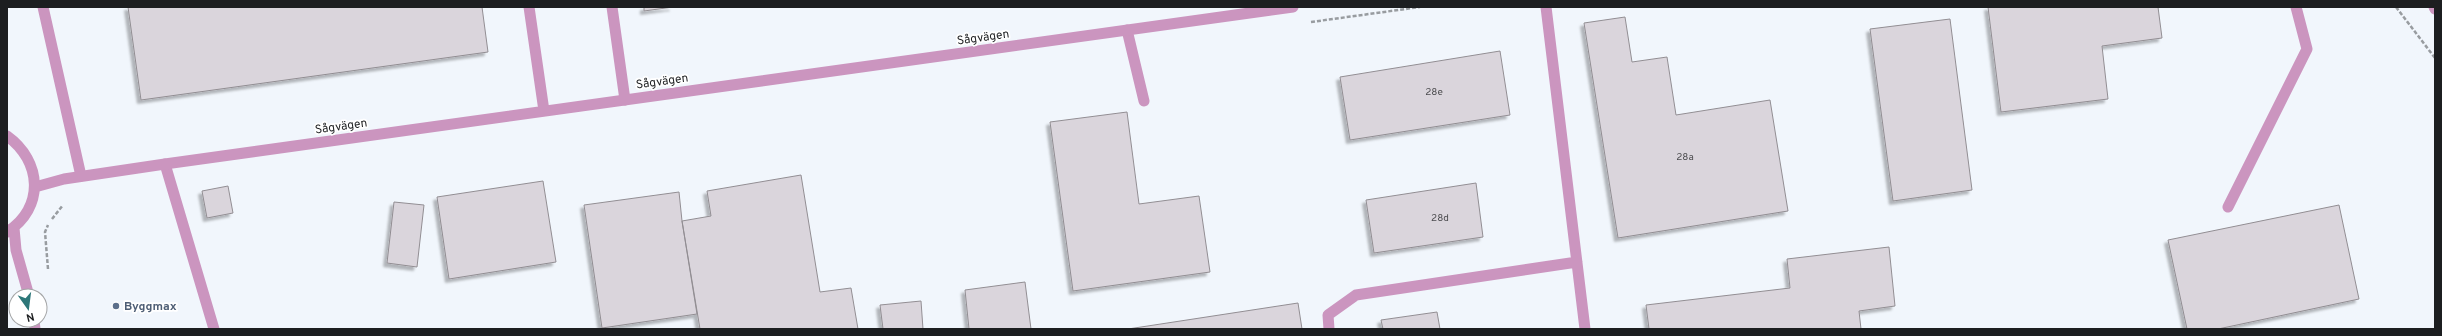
<svg xmlns="http://www.w3.org/2000/svg" width="2442" height="336" font-family="Overpass,sans-serif">
<defs>
<filter id="shadow"><feDropShadow dx="-3.5" dy="3.5" stdDeviation="1" flood-color="#0004"/></filter>
</defs>
<rect width="100%" height="100%" fill="#f1f6fc"/>
<path fill="#dad5dc" stroke="#928e93" filter="url(#shadow)" d="M128 7H482L488 52 141 100Z
M644 7H673L644 11Z
M1988 7H2158L2162 38 2102 46 2108 99 2001 112Z
M1625 17 1632 62 1667 57 1676 115 1770 100 1788 211 1618 238 1584 23Z
M1950 19 1972 190 1893 201 1870 29Z
M1500 51 1510 115 1350 140 1340 77Z
M1127 112 1139 204 1199 196 1210 272 1073 291 1050 122Z
M801 175 820 292 851 288 858 329H700L682 221 711 216 707 191Z
M543 181 556 262 449 279 437 197Z
M1476 183 1483 237 1374 253 1366 200Z
M228 186 233 213 207 218 202 191Z
M679 192 682 221 697 314 602 328 584 205Z
M394 202 424 205 417 267 387 263Z
M2339 205 2359 299 2218 329H2187L2168 240Z
M1889 247 1895 306 1859 311 1861 329H1649L1646 305 1790 288 1787 259Z
M1025 282 1031 329H969L965 290Z
M921 301 923 329H883L880 305Z
M1298 303 1302 329H1128Z
M1437 312 1440 329H1383L1381 320Z"/>
<g fill="none" stroke-linecap="round" stroke-linejoin="round">
<path stroke="#989ca0" stroke-width="2.5" stroke-dasharray="4 2" stroke-linecap="butt" d="M2396 7 2435 58
M1311 22 1420 7
M52 219 63 205
M48 269 45 232 48 225"/>
<path stroke="#cb95bf" stroke-width="11" d="M43 7 81 176
M612 7 625 100
M1546 7 1585 329
M1127 30 1144 101
M165 164 214 329
M2228 207 2307 49 2296 7
M1329 329 1328 315 1356 295 1577 262"/>
<path stroke="#cb95bf" stroke-width="11" d="M529 7 544 111
M35 187 64 179 165 164 1293 7"/>
<path stroke="#cb95bf" stroke-width="11" d="M2434 7 2435 9
M7 136C42 161 45 208 7 232
M14 228 16 250 29 296
M34 320 35 329"/>
</g>
<circle fill="#5c6f8a" stroke="#fff" stroke-width="1.5" cx="116" cy="306" r="4"/>
<g text-anchor="middle" stroke-width="3.5" stroke-linejoin="round" paint-order="stroke">
<g font-size="10" fill="#4c4c4f">
<text x="1434" y="95">28e</text>
<text x="1685" y="160">28a</text>
<text x="1440" y="221">28d</text>
</g>
<g font-size="12" fill="#1c1e20" stroke="#fff">
<text transform="translate(983 37) rotate(-8)" y="4">Sågvägen</text>
<text transform="translate(662 81) rotate(-8)" y="4">Sågvägen</text>
<text transform="translate(341 126) rotate(-8)" y="4">Sågvägen</text>
</g>
<g font-size="12" font-weight="bold" fill="#4e5e75" stroke="#fff" text-anchor="start">
<text x="124" y="310">Byggmax</text>
</g>
</g>
<rect width="2442" height="336" fill="none" stroke="#1c1e20" stroke-width="16"/>
<g transform="translate(28 308) rotate(166)"><circle r="19" fill="#ffffff" stroke="#a4a5a6"/>
<path d="M0-3L7 15L0 10L-7 15Z" fill="#2d7779"/>
<text y="-6" font-size="11" font-weight="bold" text-anchor="middle" fill="#1c1e20">N</text>
</g>
</svg>
